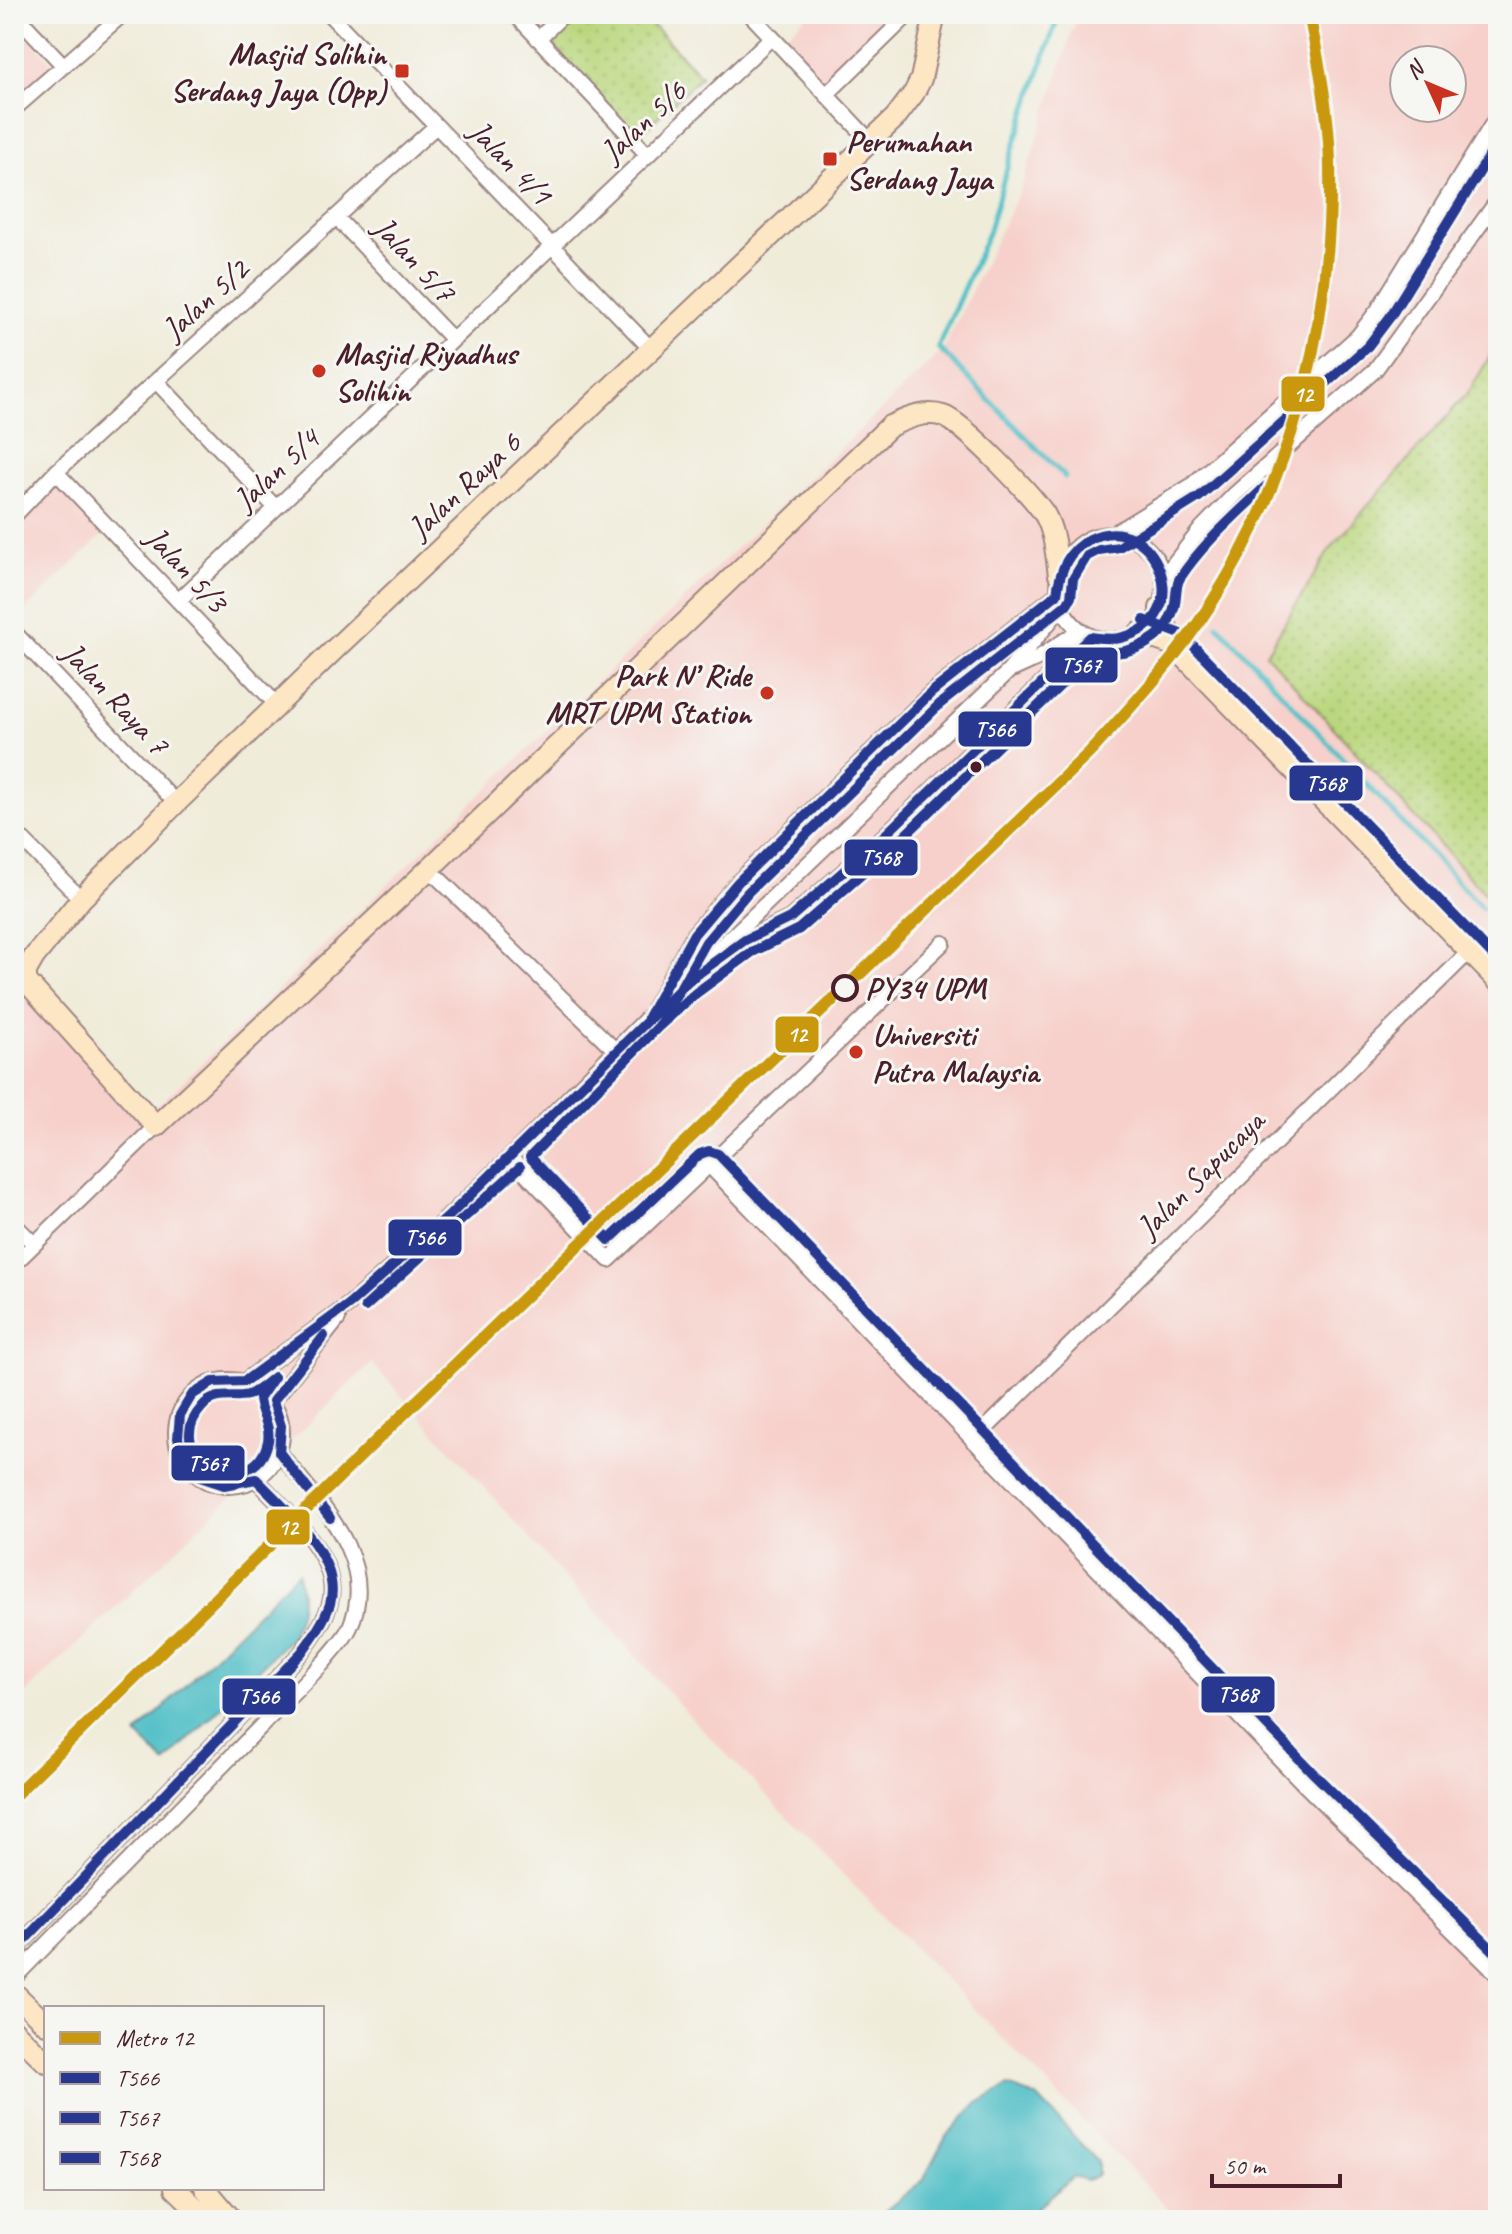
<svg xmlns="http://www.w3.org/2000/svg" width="1512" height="2234" font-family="Caveat,sans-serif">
<defs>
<pattern id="park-dots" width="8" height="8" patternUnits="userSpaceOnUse" patternTransform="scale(2)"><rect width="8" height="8" fill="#b9d77d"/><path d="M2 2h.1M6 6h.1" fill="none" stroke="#a1b86c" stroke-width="1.8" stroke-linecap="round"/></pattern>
</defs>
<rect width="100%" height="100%" fill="#f6f6f2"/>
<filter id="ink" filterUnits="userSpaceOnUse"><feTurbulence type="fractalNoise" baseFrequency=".0125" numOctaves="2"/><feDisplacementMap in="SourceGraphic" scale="16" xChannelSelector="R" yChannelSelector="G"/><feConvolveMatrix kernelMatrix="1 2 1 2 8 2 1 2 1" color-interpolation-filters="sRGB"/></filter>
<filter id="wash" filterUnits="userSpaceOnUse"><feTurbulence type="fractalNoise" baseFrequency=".006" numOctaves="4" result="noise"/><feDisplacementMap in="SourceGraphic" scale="32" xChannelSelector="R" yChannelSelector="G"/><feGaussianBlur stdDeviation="1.8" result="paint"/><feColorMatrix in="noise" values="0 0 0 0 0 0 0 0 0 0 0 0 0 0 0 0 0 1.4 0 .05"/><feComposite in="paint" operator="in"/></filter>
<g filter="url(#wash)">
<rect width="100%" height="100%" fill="#f0ecda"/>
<path fill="#f7d0cb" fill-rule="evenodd" d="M809 14H902L826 87 782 39Z
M1078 14H1498V2220H1179L695 1722 372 1363 14 1704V983L142 1121 943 350 1021 188ZM1404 60H1452V108H1404Z
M14 22 54 65 14 101Z
M56 482 105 533 14 621V525Z"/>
<path fill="url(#park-dots)" stroke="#827b54" stroke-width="2" d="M580 14H642L701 76 638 136 550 43Z
M1498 343V908L1266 654 1330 549 1470 390Z"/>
<path fill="#52c0c8" stroke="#4e707a" stroke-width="2" d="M298 1572C303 1599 302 1611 291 1637L165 1763 137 1734Z
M1008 2086 1037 2097 1098 2162V2175L1087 2181 1073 2177 1023 2220H874L923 2180 947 2135 978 2103Z"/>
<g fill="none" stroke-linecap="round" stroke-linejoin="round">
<path stroke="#52c0c8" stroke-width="5" d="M1059 14 1009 161 988 233 938 347 1065 477
M1218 625 1482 908"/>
</g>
</g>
<g filter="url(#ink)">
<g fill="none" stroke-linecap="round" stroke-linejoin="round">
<defs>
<path id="street" d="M15 14 64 66
M329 14 652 350
M515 14 648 155
M750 14 871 142
M538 39 564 14
M826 95 909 14
M14 109 123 14
M336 217 453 340
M156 381 276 508
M56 472 277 705
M14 516 56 472 436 126
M1058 587a53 53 0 1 1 106 0a53 53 0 1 1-106 0Z
M1113 534 1191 486 1358 336 1378 310 1498 115
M1164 576 1201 529 1235 494 1375 370 1498 200
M178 601 772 37
M14 632 176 803
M1014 669 1038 658 1079 631
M14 831 81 899
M429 869 616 1051
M730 950 745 940 790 918 885 835 1090 637
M654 1007 694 934 738 882 932 692 1057 594
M510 1157 609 1260 943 943
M709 1165 1304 1784 1498 1975
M14 1224 34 1244
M14 1264 156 1126
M176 1433a53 53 0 1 1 106 0a53 53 0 1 1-106 0Z
M245 1381 351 1303 447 1218 510 1157 648 1017 1009 671 1061 608
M273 1401 338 1319
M973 1441 1470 951
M14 1951 301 1653C312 1637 328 1618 331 1598 338 1554 283 1508 256 1479
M14 1978 324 1662C332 1651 345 1639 350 1627 380 1559 317 1501 279 1452"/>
<path id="secondary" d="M935 14 921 79 914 93 895 118 337 647 176 803 81 899 34 957 26 971V981L156 1126 429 869 890 426C906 419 924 410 943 416 963 422 1033 496 1045 515 1055 533 1056 555 1059 575
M1160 608 1173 645 1498 981
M1139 633 1173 645
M14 1993 46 2024
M14 2031 46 2062
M175 2188 208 2220
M205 2188 232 2220"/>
</defs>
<use href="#street" stroke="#9d8682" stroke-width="18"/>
<use href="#secondary" stroke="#9d8682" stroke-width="24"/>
<use href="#street" stroke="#fff" stroke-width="14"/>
<use href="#secondary" stroke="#fce6c4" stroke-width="20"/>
<defs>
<path id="bus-1" d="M324 1336 273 1401 281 1426 279 1452 330 1518
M14 1951 301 1653C312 1638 324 1622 330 1604 343 1558 285 1509 256 1479L224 1485 200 1477 184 1460 178 1438 180 1415 192 1395 213 1382 245 1381 351 1303 447 1218 688 981 745 940 790 918 885 835 1090 637C1100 638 1111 640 1120 638 1202 620 1154 507 1090 539 1068 550 1060 570 1057 594L932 692 738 882 694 934 648 1017"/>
<path id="bus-2" d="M691 997 752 952 799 929 895 845 1095 652C1129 657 1164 643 1174 608 1177 598 1175 585 1180 578 1203 543 1236 515 1266 486
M660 1024 706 942 748 892 941 703 1067 604 1071 597 1073 579 1087 556 1099 550 1119 547 1199 497 1368 346 1390 317 1498 142
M365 1307 520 1167
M274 1377 259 1399C260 1413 271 1425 268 1441 255 1504 156 1458 202 1407 215 1391 232 1399 248 1395 257 1392 267 1383 274 1377Z"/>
<path id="bus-3" d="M1144 620 1183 635 1498 961
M1161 633C1140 649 1120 656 1094 652L895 845 799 929 752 952 697 992 658 1027 530 1157 609 1240 700 1154 709 1151 718 1154 1314 1774 1498 1955"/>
</defs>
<use href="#bus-1" stroke="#f6f6f2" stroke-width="16"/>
<use href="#bus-2" stroke="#f6f6f2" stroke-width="16"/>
<use href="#bus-3" stroke="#f6f6f2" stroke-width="16"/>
<use href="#bus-1" stroke="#283890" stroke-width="10"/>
<use href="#bus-2" stroke="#283890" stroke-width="10"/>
<use href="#bus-3" stroke="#283890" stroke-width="10"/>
<defs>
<path id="metro-1" d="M14 1796 381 1436 1090 752C1132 706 1175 660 1209 607 1294 476 1333 319 1330 164 1329 113 1319 63 1309 14"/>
</defs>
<use href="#metro-1" stroke="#f6f6f2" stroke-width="18"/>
<use href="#metro-1" stroke="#c9980d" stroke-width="12"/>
</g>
</g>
<g fill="#c8321e" stroke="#f6f6f2" stroke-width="3">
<rect x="394" y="63" width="16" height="16" rx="4"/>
<rect x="822" y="151" width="16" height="16" rx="4"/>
<circle cx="319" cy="371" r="8"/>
<circle cx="767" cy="693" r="8"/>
<circle cx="856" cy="1052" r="8"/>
</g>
<circle fill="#4a1f2b" stroke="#f6f6f2" stroke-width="3" cx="976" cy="767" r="7"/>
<circle fill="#f6f6f2" stroke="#4a1f2b" stroke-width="4" cx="845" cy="988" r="12"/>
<g text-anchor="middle" stroke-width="6" stroke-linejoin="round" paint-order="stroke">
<g font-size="32" font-weight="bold" fill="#4a1f2b" stroke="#f6f6f2" text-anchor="start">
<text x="386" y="64" text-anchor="end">Masjid Solihin<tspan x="386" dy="37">Serdang Jaya (Opp)</tspan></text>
<text x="846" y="152">Perumahan<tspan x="846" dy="37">Serdang Jaya</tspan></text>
<text x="335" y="364">Masjid Riyadhus<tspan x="335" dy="37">Solihin</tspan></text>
<text x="751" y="686" text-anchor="end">Park N’ Ride<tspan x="751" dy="37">MRT UPM Station</tspan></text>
<text x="872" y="1045">Universiti<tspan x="872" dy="37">Putra Malaysia</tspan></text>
</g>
<g font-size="32" fill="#4a1f2b" stroke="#f6f6f2">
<text transform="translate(643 121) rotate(-43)" y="11">Jalan 5/6</text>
<text transform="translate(511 162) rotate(46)" y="11">Jalan 4/1</text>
<text transform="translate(415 259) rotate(47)" y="11">Jalan 5/7</text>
<text transform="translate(205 299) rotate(-42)" y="11">Jalan 5/2</text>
<text transform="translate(276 469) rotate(-43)" y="11">Jalan 5/4</text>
<text transform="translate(464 485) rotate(-43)" y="11">Jalan Raya 6</text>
<text transform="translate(187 569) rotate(47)" y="11">Jalan 5/3</text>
<text transform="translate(116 698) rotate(47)" y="11">Jalan Raya 7</text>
<text transform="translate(1200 1174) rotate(-45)" y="11">Jalan Sapucaya</text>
</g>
<g font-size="32" font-weight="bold" fill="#4a1f2b" stroke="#f6f6f2" text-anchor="start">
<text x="865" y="999">PY34 UPM</text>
</g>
</g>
<g stroke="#f6f6f2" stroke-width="3">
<rect x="1280" y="375" width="46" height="38" rx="8" fill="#c9980d"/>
<rect x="1044" y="646" width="75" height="38" rx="8" fill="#283890"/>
<rect x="957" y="710" width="76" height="38" rx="8" fill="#283890"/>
<rect x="1288" y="764" width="76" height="38" rx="8" fill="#283890"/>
<rect x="843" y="838" width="76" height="39" rx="8" fill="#283890"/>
<rect x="774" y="1015" width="46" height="39" rx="8" fill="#c9980d"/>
<rect x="387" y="1218" width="76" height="39" rx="8" fill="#283890"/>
<rect x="170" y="1444" width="76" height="38" rx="8" fill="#283890"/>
<rect x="265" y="1508" width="46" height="38" rx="8" fill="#c9980d"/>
<rect x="1200" y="1675" width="76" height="39" rx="8" fill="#283890"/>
<rect x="221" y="1677" width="76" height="39" rx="8" fill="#283890"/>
</g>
<g font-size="22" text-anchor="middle" font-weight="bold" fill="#fff">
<text x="1303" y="402">12</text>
<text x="1081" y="673">T567</text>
<text x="995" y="737">T566</text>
<text x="1326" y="791">T568</text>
<text x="881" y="865">T568</text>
<text x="797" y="1042">12</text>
<text x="425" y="1245">T566</text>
<text x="208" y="1471">T567</text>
<text x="288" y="1535">12</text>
<text x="1238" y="1702">T568</text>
<text x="259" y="1704">T566</text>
</g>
<rect width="1512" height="2234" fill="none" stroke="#f6f6f2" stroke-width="48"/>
<rect x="44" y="2006" width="280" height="184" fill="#f6f6f2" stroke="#b1a0a2" stroke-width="2"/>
<rect x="60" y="2032" width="40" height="12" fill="#c9980d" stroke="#b1a0a2" stroke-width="2"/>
<text x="116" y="2046" font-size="24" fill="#4a1f2b">Metro 12</text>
<rect x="60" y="2072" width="40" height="12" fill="#283890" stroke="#b1a0a2" stroke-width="2"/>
<text x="116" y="2086" font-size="24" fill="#4a1f2b">T566</text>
<rect x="60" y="2112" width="40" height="12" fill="#283890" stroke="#b1a0a2" stroke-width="2"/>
<text x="116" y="2126" font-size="24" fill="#4a1f2b">T567</text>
<rect x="60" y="2152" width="40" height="12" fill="#283890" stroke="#b1a0a2" stroke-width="2"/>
<text x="116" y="2166" font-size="24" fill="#4a1f2b">T568</text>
<g transform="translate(1428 84) rotate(314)"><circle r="38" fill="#f6f6f2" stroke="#b1a0a2" stroke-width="2"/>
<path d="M0-6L14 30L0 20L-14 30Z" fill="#c8321e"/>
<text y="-12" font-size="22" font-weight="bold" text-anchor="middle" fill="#4a1f2b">N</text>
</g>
<path d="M1212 2174v12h128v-12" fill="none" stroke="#4a1f2b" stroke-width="4"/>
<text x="1224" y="2174" font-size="24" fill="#4a1f2b" stroke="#f6f6f2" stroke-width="6" paint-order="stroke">50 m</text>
</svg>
